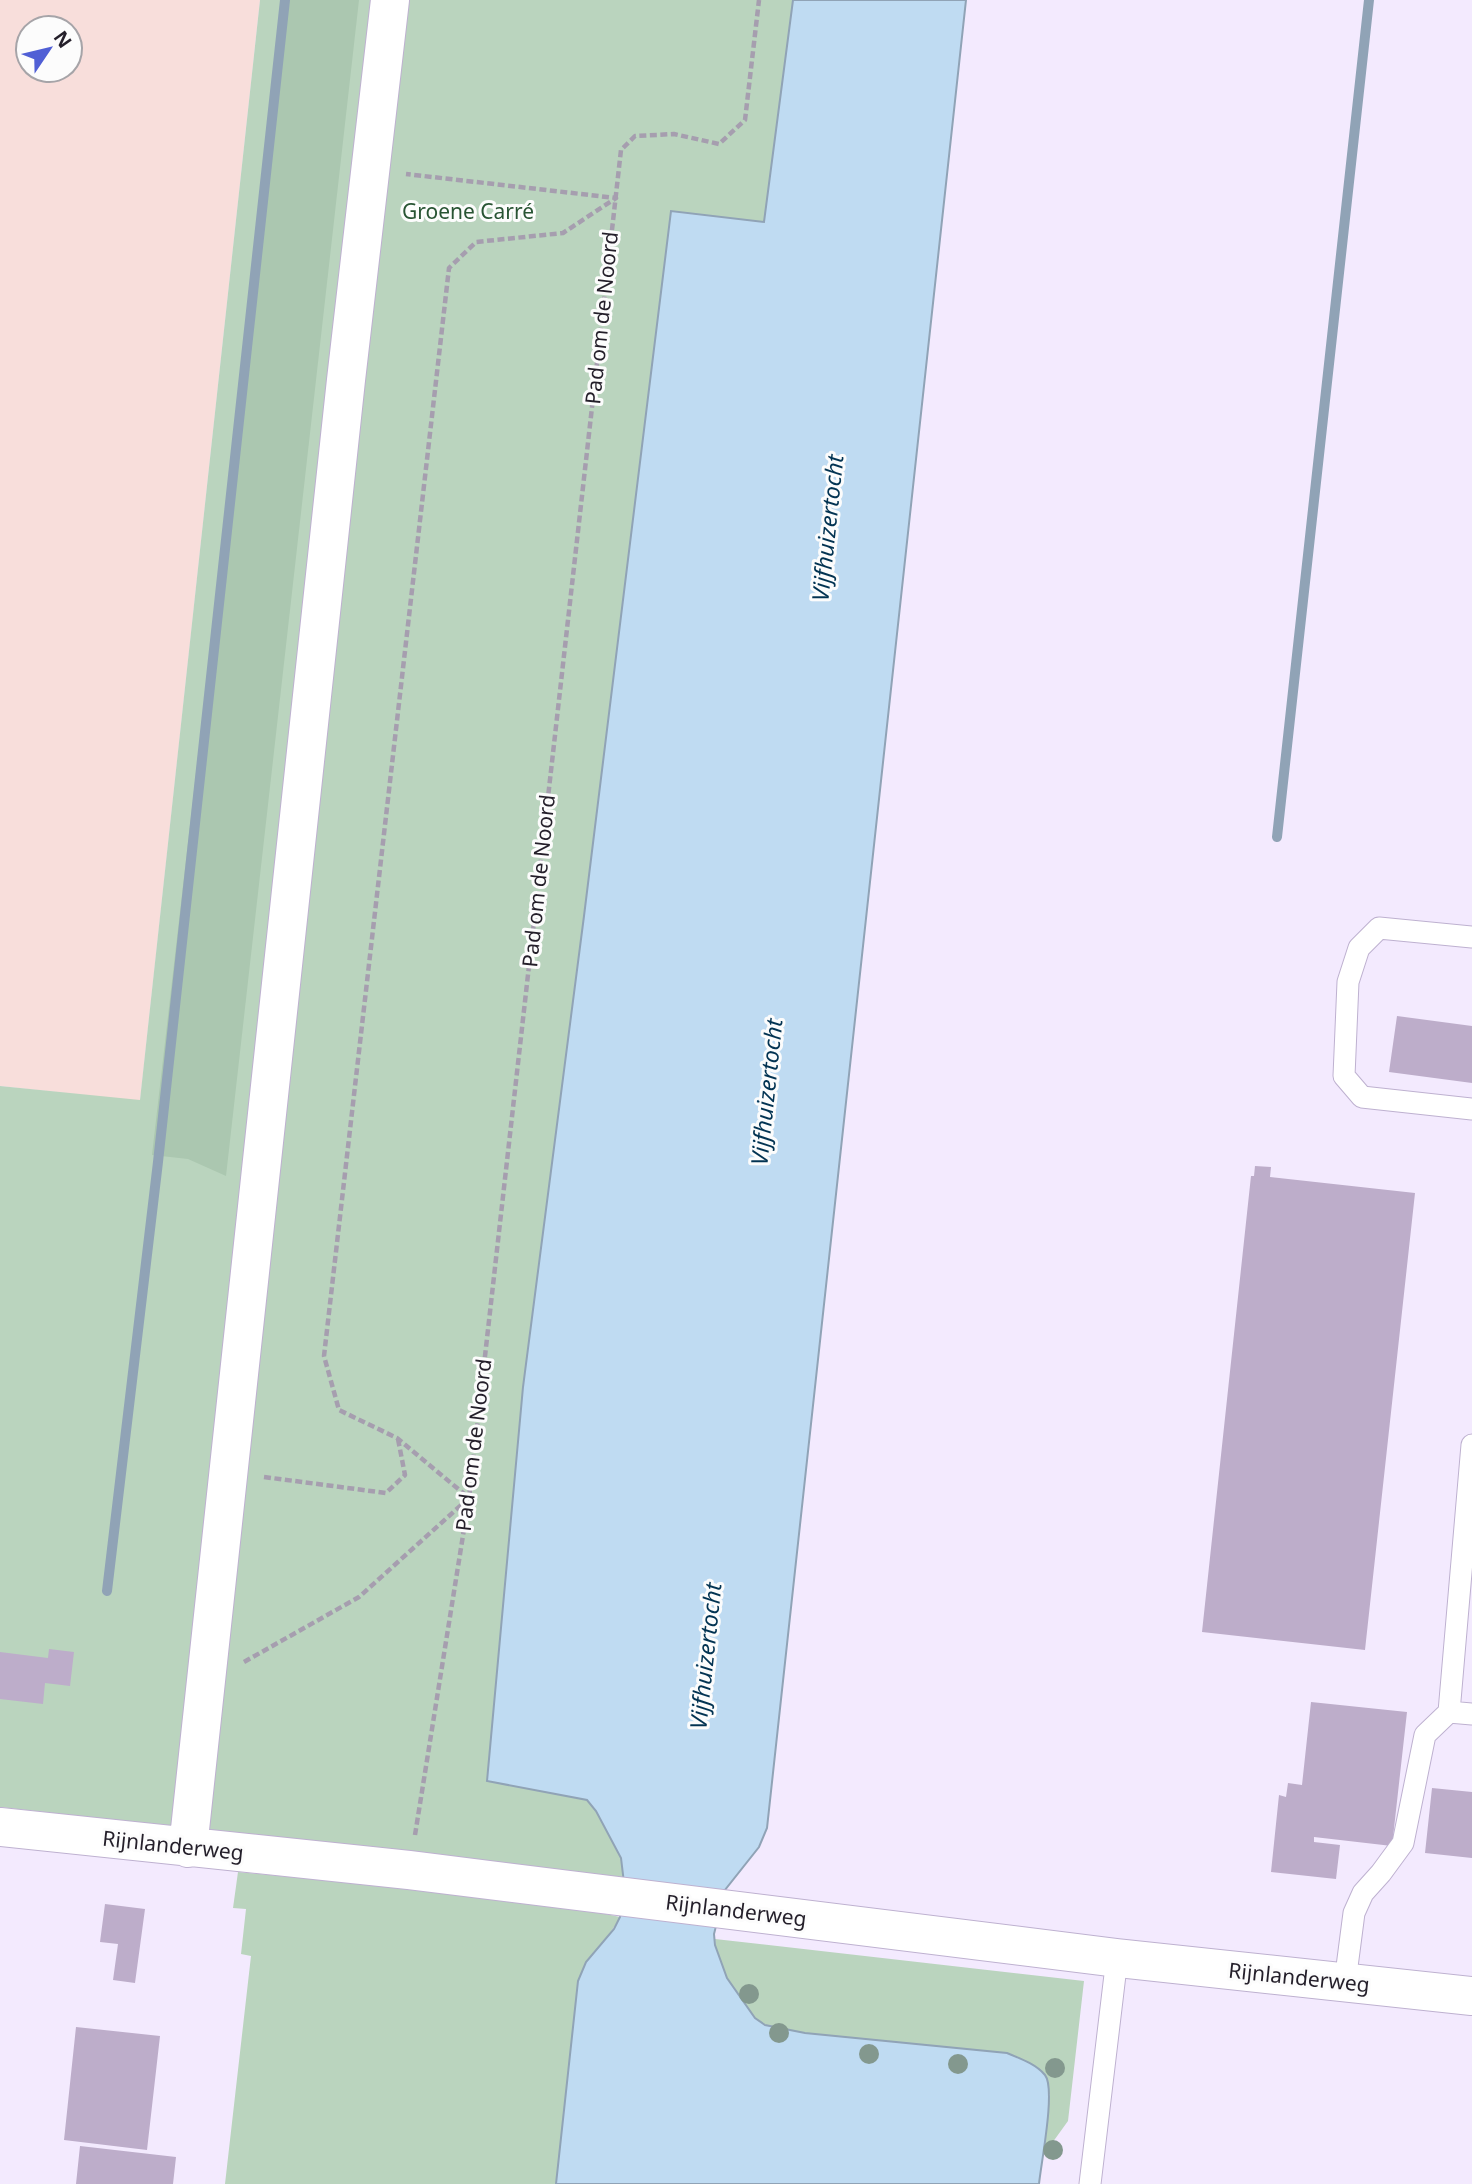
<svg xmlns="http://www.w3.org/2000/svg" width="1472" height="2184" font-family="'Noto Sans',sans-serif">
<rect width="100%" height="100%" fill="#f3eafe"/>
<path fill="#f8dedb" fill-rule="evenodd" d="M0 0H260L140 1101 0 1086ZM28 28H70V70H28Z"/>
<path fill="#bad4be" d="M260 0H801L593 1800 622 1843 623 1878 0 1807V1086L140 1100Z
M238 1872 405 1888 592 1911 620 1917C608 1940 588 1956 578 1981L556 2184H225L251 1956 241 1954 246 1909 233 1908Z
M715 1939 1084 1981 1068 2121 1042 2157 1050 2094 805 2033C792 2030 774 2030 762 2023 741 2011 716 1963 715 1939Z"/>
<path fill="#abc7b0" d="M285 0H359L226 1176 188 1159 152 1155Z"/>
<path fill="#bfdbf2" stroke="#90a3b6" stroke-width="2" d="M793 0H966L767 1828 759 1847 725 1890 714 1934 715 1945 727 1978 755 2018 765 2025 805 2033 1007 2053C1019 2058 1036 2064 1045 2075 1056 2089 1041 2163 1039 2184H556L578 1981 586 1962 614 1929 620 1917 624 1883 621 1858 596 1811 587 1800 487 1781 523 1387 584 916 671 211 764 222Z"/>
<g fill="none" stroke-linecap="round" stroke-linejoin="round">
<path stroke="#90a3b6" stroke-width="10" d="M1277 837 1369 0
M107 1591 158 1162 285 0"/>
</g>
<path fill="#bdadca" d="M1397 1016 1472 1026V1083L1389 1072Z
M1255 1166 1271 1167 1270 1177 1415 1193 1365 1650 1202 1632 1251 1176H1254Z
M49 1649 74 1652 70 1686 45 1683 43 1704 0 1699V1652L48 1658Z
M1311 1702 1407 1712 1392 1846 1314 1837V1842L1340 1845 1336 1879 1271 1872 1279 1795 1286 1797 1288 1783 1302 1785Z
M1432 1788 1472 1792V1858L1425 1853Z
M105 1904 145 1909 135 1983 113 1980 118 1944 100 1942Z
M76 2027 160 2036 147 2150 64 2140Z
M80 2146 176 2157 173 2184H76Z"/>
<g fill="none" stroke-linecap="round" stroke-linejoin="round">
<defs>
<path id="service" d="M1472 937 1379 928 1359 948 1348 982 1344 1076 1362 1097 1472 1109
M1472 1445 1449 1712 1472 1714
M1345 1982 1354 1913 1363 1893 1381 1873 1403 1843 1425 1735 1449 1712
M1090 2184 1117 1958"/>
<path id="minor" d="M0 1827 409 1870 1117 1958 1472 1996
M188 1848 346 380 390 0"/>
</defs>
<use href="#service" stroke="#beb1d0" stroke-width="23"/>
<use href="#minor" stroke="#beb1d0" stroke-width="40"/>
<path stroke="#a69eaf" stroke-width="4.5" stroke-dasharray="7 3.5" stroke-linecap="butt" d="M264 1477 386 1493 405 1475 398 1439
M244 1662 359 1597 469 1498 397 1438 339 1410 324 1356 449 268 476 242 563 233 616 198 406 174
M415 1835 469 1498 621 150 635 136 674 134 719 144 745 120 759 0"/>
<use href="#service" stroke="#fff" stroke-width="21"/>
<use href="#minor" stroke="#fff" stroke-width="38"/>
</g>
<g fill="#83988e">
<circle cx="749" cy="1994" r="10"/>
<circle cx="779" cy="2033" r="10"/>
<circle cx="869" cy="2054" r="10"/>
<circle cx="958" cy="2064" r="10"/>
<circle cx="1055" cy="2068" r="10"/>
<circle cx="1053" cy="2150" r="10"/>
</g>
<g text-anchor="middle" stroke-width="6" stroke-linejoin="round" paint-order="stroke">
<g font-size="21" fill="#285433" stroke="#fcfcfc">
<text x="468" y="219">Groene Carré</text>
</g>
<g font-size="21" fill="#241f2a" stroke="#fcfcfc">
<text transform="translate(602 318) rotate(-84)" y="7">Pad om de Noord</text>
<text transform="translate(539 881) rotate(-84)" y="7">Pad om de Noord</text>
<text transform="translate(474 1445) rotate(-83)" y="7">Pad om de Noord</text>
<text transform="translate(173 1846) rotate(6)" y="7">Rijnlanderweg</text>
<text transform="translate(736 1911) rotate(7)" y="7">Rijnlanderweg</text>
<text transform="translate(1299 1978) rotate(6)" y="7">Rijnlanderweg</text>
</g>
<g font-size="23" font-style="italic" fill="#023352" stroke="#fcfcfc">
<text transform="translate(828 528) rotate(-84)" y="8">Vijfhuizertocht</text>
<text transform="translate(767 1092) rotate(-84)" y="8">Vijfhuizertocht</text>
<text transform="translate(706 1656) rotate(-84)" y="8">Vijfhuizertocht</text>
</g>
</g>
<g transform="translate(49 49) rotate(55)"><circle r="33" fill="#fcfcfc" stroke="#a6a4a8" stroke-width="2"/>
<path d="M0-5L12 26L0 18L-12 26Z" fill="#505fd5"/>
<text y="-10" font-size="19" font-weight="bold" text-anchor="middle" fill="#241f2a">N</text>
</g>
</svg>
